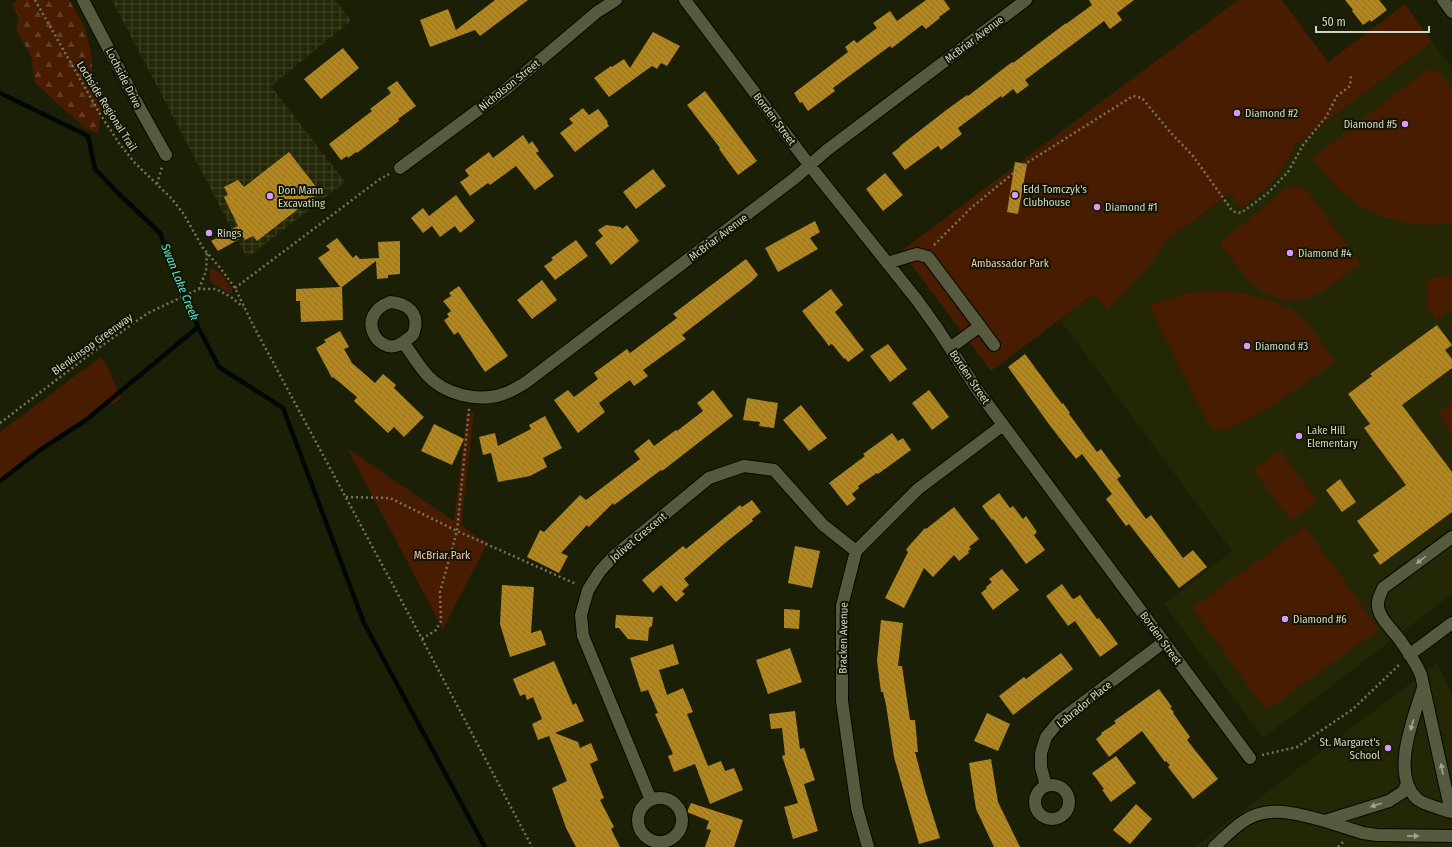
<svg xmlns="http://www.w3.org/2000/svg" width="1452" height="847" font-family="'Fira Sans Condensed',sans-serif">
<defs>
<pattern id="industrial-grid" width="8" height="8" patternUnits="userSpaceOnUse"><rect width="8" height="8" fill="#232706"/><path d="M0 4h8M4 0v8" fill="none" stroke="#424529"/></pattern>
<pattern id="forest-firs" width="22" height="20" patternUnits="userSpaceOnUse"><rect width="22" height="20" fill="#481c00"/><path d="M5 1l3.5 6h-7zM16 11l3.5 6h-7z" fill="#623c24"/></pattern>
<pattern id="building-back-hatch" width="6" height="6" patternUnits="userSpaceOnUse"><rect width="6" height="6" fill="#b5871b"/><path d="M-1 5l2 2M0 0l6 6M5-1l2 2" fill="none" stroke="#927225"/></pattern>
</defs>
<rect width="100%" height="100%" fill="#1b1f06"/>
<path fill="#232706" d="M1432 42 1452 68V594L1263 738 1164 604 1232 551 1060 320Z
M1437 663 1452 694V847H1195Z"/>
<path fill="url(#industrial-grid)" d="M112 0H335L351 21 271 86 345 182 247 258Z"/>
<path fill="#481c00" d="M1238 0H1282L1328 62 1405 4 1432 42 1296 144C1285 171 1265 191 1241 208L1230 193 1166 241 1155 258 1108 310 1093 295 991 371 901 251Z
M1426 70 1438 71 1452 89V223C1394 232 1344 206 1313 158Z
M1290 185 1305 188 1361 264C1349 272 1336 283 1323 291 1273 320 1247 280 1220 243Z
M210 268C220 269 226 281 232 289V293H229L213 284 210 279Z
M1448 275 1452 282V312H1446L1436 320 1428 309 1426 282 1433 278Z
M1211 290C1241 292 1281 297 1304 320 1316 332 1325 348 1335 362L1270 408 1224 431 1210 427 1149 305 1193 292Z
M99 358 107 364 110 373 121 398 114 403 108 405 71 427 0 479V432Z
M1452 402V436C1445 428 1445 420 1439 412Z
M467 412 474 413 461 525 476 536 488 542 443 629 347 448 454 521Z
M1280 450 1317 501 1291 521 1253 470Z
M1305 527 1379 629 1270 708 1263 707 1192 608Z"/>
<path fill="url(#forest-firs)" d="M18 0H69L85 27 92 59V77L102 105 98 134 85 128 35 83 31 56 16 30 19 17 12 5Z"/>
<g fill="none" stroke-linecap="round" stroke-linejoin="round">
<path stroke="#000806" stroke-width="4.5" d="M0 93 88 136 95 169 119 194 160 233 198 327 219 367 283 408 364 623 485 847
M0 481 40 450 86 420 198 327"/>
</g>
<path fill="url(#building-back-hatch)" d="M495 0H528L480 36 475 30 430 47 420 20 448 9 456 30Z
M926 0H944L950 9 939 17 940 18 926 29 922 25 892 48 890 46 833 88 835 91 808 111 802 102 800 103 794 93 848 52 845 47 854 40 857 43 877 28 873 23 890 11 897 21Z
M1089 0H1134L1117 13 1122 20 1110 29 1104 21 1025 80 1029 85 1017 94 1013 89 1002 98 1001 96 958 128 962 134 941 150 938 146 905 170 892 153 900 147V146L945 111 967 95 968 96 1012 62 1013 63 1066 23V24L1092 5Z
M1345 0H1379L1387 10 1371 22 1370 20 1363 25 1352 11 1353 10Z
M653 32 680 46 667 66 661 63 657 69 652 66 609 97 594 78 611 66 612 67 624 59 630 68Z
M343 48 359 68 321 99 304 79Z
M397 81 416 106 398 119 399 121 357 153 356 152 348 158 347 156 341 160 329 144 372 111 370 109 391 93 387 88Z
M705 91 757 161 738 175 719 149 720 148 687 105Z
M583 108 589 115 598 109 608 122 607 123 609 126 575 152 560 133 573 123 569 119Z
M523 135 529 144 532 141 539 151 536 153 554 176 535 190 516 166 490 185 488 183 470 196 460 182 469 176 465 170 489 152 493 158Z
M289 152 320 192 257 241 253 236 245 240 243 237 218 251 211 241 238 226 224 197 228 195 224 187 238 180 244 187Z
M1015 162 1027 164 1018 214 1007 212Z
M653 169 666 186 636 209 623 192Z
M885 173 903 195 883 211 866 189Z
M456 195 475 221 460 233 455 226 440 237 432 226 423 233 411 218 423 208 429 216Z
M815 221 820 232 810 238 818 249 778 272 765 248Z
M606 225 621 227 622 229 627 225 639 241 611 265 595 243 603 236 598 230Z
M337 238 353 258 356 255 360 259 379 258 378 242 400 241V274L388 275V278L377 279 376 261 342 287 343 320 301 322 300 301H296V289L340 287 318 258 330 250 326 246Z
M576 240 588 256 555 280 544 266 553 260 551 258Z
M746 259 758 275 751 282 682 335 686 339 643 370 648 376 634 386 630 380 599 403 605 412 578 433 554 400 568 390 574 397 598 379 594 373 627 349 630 353 677 318 673 314Z
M542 280 557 300 532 319 517 300Z
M459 286 508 356 485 372 458 332 454 335 444 320 449 317 447 314 451 311 443 301 451 296 449 293Z
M831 289 843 305 835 312 864 350 848 362 845 358 844 359 833 345 831 344 829 346 802 311Z
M1437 325 1452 345 1445 350 1452 359V368L1402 405 1452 472V512L1380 565 1373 555 1379 551 1357 521 1406 485 1364 428 1370 424 1348 394 1372 376 1370 374Z
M340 331 349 347 344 349 352 363 375 383 383 374 396 385 394 388 424 417 404 437 394 427 388 433 354 401 357 397 333 377 332 378 316 348 326 342 324 340Z
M888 344 907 369 890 382 870 356Z
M1025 354 1062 404 1063 403 1070 413 1069 414 1097 452 1101 449 1121 476 1117 479 1146 519 1151 515 1183 558 1193 550 1207 567 1179 588 1129 524 1126 526 1106 499 1112 494 1082 454 1076 459 1051 427 1008 367Z
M713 390 733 416 662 471 661 470 614 505 613 503 589 527 587 525 561 553 568 556 559 573 527 557 540 530 544 532 580 495 586 500 640 459 634 451 649 439 654 446 676 430 677 431 703 411 697 403Z
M929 390 949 417 932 430 912 403Z
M747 398 778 403 774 428 759 426 760 422 743 420Z
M801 405 827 438 809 451 783 420Z
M545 416 562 448 543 458 547 467 530 476 498 482 491 453 483 455 479 437 495 433 498 446 531 429 529 425Z
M434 424 464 439 452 465 421 451Z
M892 433 898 441 903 438 911 450 878 474 877 473 858 486 859 488 852 494 856 499 847 506 829 483 865 456 863 454Z
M1340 479 1356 502 1342 512 1326 490Z
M999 493 1010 508 1013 506 1023 519 1026 516 1037 532 1034 535 1045 550 1026 564 993 519 992 520 982 506Z
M752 500 761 512 752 519 753 521 725 543 684 579 689 585 682 591 685 594 676 602 661 585 653 593 642 580 683 546 686 549 740 505 742 507Z
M954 507 979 539 969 547 971 549 968 551 969 553 959 561 954 555 933 577 924 568 904 608 885 598 908 552 906 550 908 547 925 528 926 529Z
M795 546 820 551 812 588 788 583Z
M1002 569 1019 590 993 610 981 593 987 588 986 587 992 582 989 579Z
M1062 584 1072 598 1074 599 1080 595 1097 619 1099 618 1118 644 1100 657 1075 621 1068 626 1046 596Z
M502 585 534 587 531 633 541 630 546 645 510 657 500 624Z
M784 609 800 610 799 629 784 628Z
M616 615 653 617 652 626 649 628 648 641 628 639 619 628H615Z
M881 620 903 623 898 666H902L910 720H915L918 752H915L925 790 940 838 919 844 894 757 886 705 883 692H881L877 661Z
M673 644 679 664 659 670 667 695 683 688 693 712 687 714 708 766 721 761 725 771 734 768 743 790 710 804 695 764 674 772 668 756 673 754 655 714 658 713 648 690 641 692 630 658Z
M790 648 802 682 768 694 756 660Z
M1061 653 1073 669 1013 715 999 696 1024 677 1026 679Z
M554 661 573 705 576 703 584 721 555 733 578 742 580 748 591 743 598 760 590 764 604 798 600 800 614 827 611 829 620 847H576L566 828 552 788 567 781 549 736 538 740 532 724 542 719 533 697 527 700 525 694 520 696 513 679Z
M1159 689 1172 707 1170 708 1174 712 1173 713 1190 737 1187 740 1218 779 1193 799 1168 767 1170 765 1166 761 1165 762 1142 731 1109 757 1096 739 1102 734 1101 733 1116 723 1114 721Z
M795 711 800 749 804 748 815 780 804 784 818 831 793 839 784 807 798 803 782 756 785 755 782 728 771 729 769 714Z
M987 713 1010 724 998 751 974 741Z
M1116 756 1136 783 1111 802 1102 790 1104 789 1092 773Z
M991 759 998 802 1020 847H994L976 809 969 763Z
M691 803 743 820 734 847H705L711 830 706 829 709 821 687 812Z
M1136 804 1152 819 1130 844 1113 830Z"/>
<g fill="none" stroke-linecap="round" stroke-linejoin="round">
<defs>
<path id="minor" d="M83 0 139 107 166 155
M685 0 810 166 917 300 937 328 978 391 1250 758
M1443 0 1452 12
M400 168 505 90 597 12 616 0
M887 263 917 254 928 257 994 345
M390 302C407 303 420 313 414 332 413 336 410 337 406 340 403 342 401 344 398 345 378 354 354 316 390 302Z
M403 342C411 353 418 365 427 375 444 394 478 403 503 394 511 392 518 387 525 383L795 178 827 150 1026 0
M950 348 980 326
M1409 655 1452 623
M1423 688C1414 717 1390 774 1417 799 1424 805 1443 809 1451 812L1421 675C1416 662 1407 651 1400 640 1393 630 1379 619 1378 606 1377 599 1381 594 1383 588L1452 537
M1407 784 1403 792 1389 801 1325 821 1363 833 1377 835 1452 836
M1035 802a17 17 0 1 1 34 0a17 17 0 1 1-34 0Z
M1046 786 1041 767V753L1046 737 1060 720 1164 642
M638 820a22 22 0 1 1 44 0a22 22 0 1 1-44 0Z
M651 800 583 636 581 615 588 590 600 571 614 556 709 478 744 466 774 470 823 525 856 551
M868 847 857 808 842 701V606L856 551 918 489 1003 425
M1214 847C1224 838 1233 828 1244 821 1270 804 1298 814 1325 821"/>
</defs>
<use href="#minor" stroke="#060800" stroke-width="14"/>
<path stroke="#737662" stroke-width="2.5" stroke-dasharray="2 3" stroke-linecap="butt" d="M35 0 100 114 119 143 134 162 171 198 183 213 203 248 221 269 235 288 253 325 422 639 532 847
M157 184 162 167
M934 245 971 208 1022 166 1133 96 1142 98 1171 133 1193 156 1231 209 1235 212 1241 213 1268 193 1288 172 1303 145 1326 117 1337 96 1350 86 1351 76
M235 288 380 179 389 174
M199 289 206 271 207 253
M0 423 93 352 148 313 199 289H216L231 297 243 307
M346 497 390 498 457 531 576 584
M422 639 436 630 441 621 440 592 457 531 469 409
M1262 755 1297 747 1353 709 1400 664
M1338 847 1345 840"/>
<use href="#minor" stroke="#565b40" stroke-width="12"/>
</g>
<defs><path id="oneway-solid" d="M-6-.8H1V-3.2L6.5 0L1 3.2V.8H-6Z"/></defs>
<g fill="#a0a490">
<use href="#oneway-solid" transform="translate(1421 560) rotate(143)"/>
<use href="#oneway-solid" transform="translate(1412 725) rotate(106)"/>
<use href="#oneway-solid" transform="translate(1442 769) rotate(-101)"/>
<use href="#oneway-solid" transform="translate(1376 805) rotate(162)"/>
<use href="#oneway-solid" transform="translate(1413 836) rotate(1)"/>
</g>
<g fill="#d49cfc" stroke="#121501" stroke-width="1.5">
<circle cx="1237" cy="113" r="4"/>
<circle cx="1405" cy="124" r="4"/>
<circle cx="1015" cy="195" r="4"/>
<circle cx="270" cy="196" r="4"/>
<circle cx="1097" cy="207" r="4"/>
<circle cx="209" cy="233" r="4"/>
<circle cx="1290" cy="253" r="4"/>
<circle cx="1247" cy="346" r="4"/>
<circle cx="1299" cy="436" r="4"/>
<circle cx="1285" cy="619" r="4"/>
<circle cx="1388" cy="748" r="4"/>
</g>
<g text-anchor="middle" stroke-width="4" stroke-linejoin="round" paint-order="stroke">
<g font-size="11" fill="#d2d5c6" stroke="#121501">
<text transform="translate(974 39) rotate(-37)" y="4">McBriar Avenue</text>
<text transform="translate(124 78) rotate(63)" y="4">Lochside Drive</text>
<text transform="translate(509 85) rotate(-39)" y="4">Nicholson Street</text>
<text transform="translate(107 106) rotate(58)" y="4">Lochside Regional Trail</text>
<text transform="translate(775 119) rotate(53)" y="4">Borden Street</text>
<text transform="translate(718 237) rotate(-37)" y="4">McBriar Avenue</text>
<text transform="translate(92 344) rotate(-36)" y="4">Blenkinsop Greenway</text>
<text transform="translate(970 377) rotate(56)" y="4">Borden Street</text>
<text transform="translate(638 537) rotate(-40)" y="4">Jolivet Crescent</text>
<text transform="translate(843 638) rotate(-89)" y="4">Bracken Avenue</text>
<text transform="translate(1161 638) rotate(54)" y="4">Borden Street</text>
<text transform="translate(1084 704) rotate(-39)" y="4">Labrador Place</text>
</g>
<g font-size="11" fill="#d2d5c6" stroke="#121501" text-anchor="start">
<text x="1245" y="117">Diamond #2</text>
<text x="1397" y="128" text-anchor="end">Diamond #5</text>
<text x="1023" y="193">Edd Tomczyk's<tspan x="1023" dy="13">Clubhouse</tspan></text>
<text x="278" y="194">Don Mann<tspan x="278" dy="13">Excavating</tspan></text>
<text x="1105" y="211">Diamond #1</text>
<text x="217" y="237">Rings</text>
<text x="1298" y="257">Diamond #4</text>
<text x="1255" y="350">Diamond #3</text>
<text x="1307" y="434">Lake Hill<tspan x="1307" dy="13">Elementary</tspan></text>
<text x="1293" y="623">Diamond #6</text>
<text x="1380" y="746" text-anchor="end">St. Margaret's<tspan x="1380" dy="13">School</tspan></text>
</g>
<g font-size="11" fill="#f8cab1" stroke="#121501">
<text x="1010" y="267">Ambassador Park</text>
<text x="442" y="559">McBriar Park</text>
</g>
<g font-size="12" font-style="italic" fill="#5be9d6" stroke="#121501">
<text transform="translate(180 282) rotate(68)" y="4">Swan Lake Creek</text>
</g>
</g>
<path d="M1316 26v6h113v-6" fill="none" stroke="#d2d5c6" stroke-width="2"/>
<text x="1322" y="26" font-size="12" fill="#d2d5c6" stroke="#121501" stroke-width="3" paint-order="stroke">50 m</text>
</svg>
